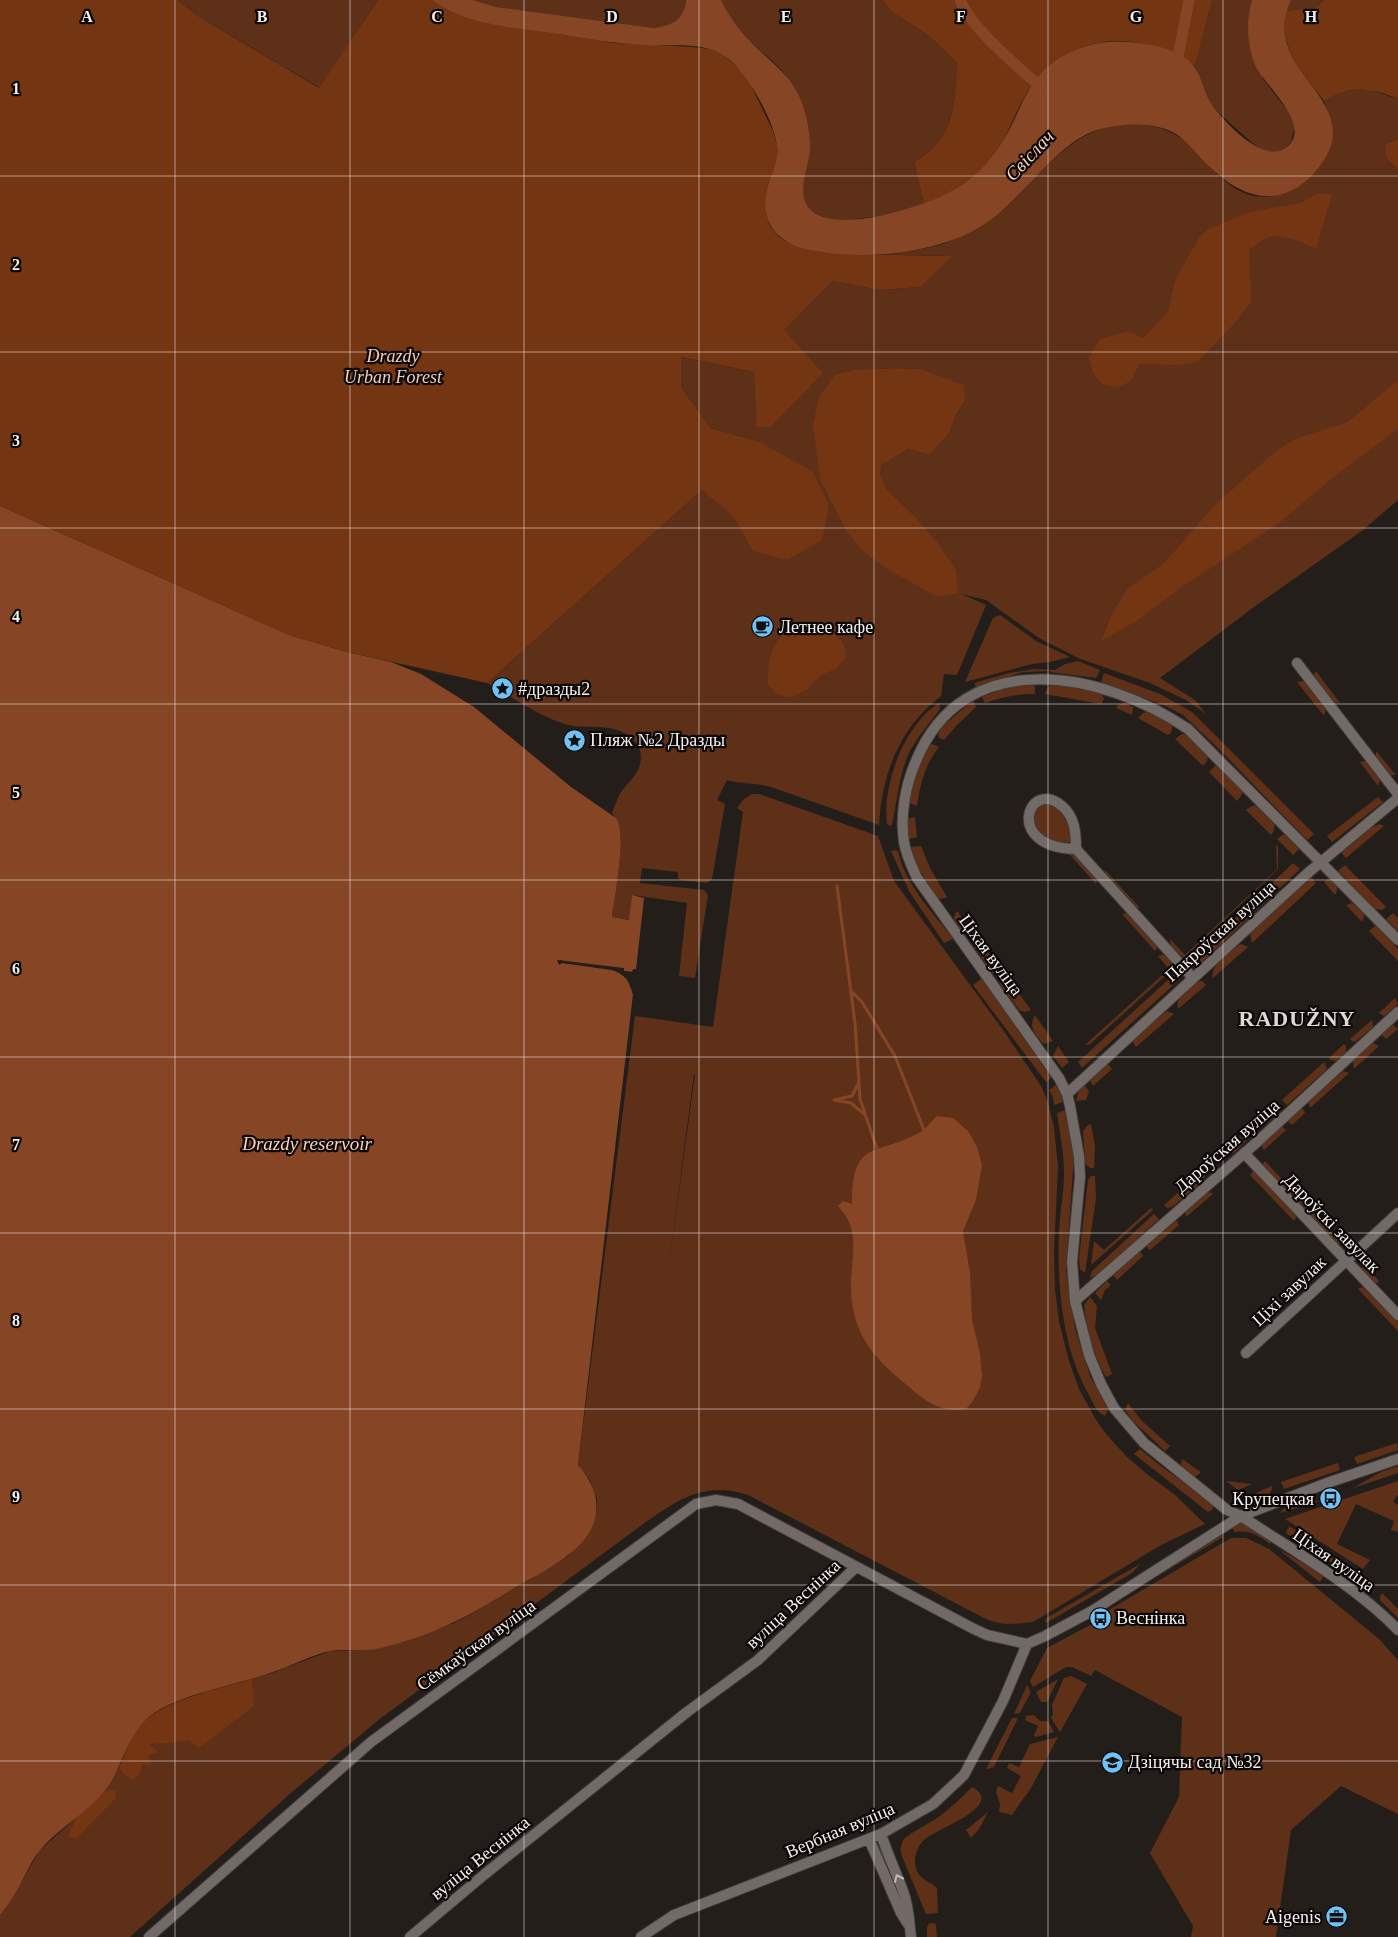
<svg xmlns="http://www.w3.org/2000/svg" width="1398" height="1937" font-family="'Times New Roman',serif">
<rect width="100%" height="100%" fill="#241e1b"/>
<path fill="#5e3018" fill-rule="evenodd" d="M178 0H378L320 88 195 14Z
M473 0H686C685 19 671 26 654 28L496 7Z
M721 0H882L892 12 929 36 957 63C955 93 956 124 933 148 928 153 920 157 914 162L924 205C897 211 798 243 803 188 806 161 816 135 802 109 796 97 791 82 783 72 772 59 758 50 747 38 736 26 728 14 721 0Z
M1211 0H1252L1250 10 1263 79 1291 115 1295 124 1291 142 1285 149 1277 152H1268L1259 148 1250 141 1219 113 1210 102 1204 89 1195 66Z
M1291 0H1324L1316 7 1286 11Z
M1368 89 1398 99V139L1386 144V158L1398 170V500L1363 530 1254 607 1160 678 1195 700 1206 714 1186 700 1150 683 1078 658 1039 638 986 600 962 594 986 605 957 675 944 674 941 696C899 728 882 774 879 825L771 787C754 782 742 785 727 780L717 800 725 804 712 879 707 883 680 880 678 878V872L642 868 640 883 704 890 708 895 695 978 679 976 687 903 632 895 630 920 612 917C615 892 629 831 612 813 615 806 617 798 621 792 629 781 641 773 641 757 641 746 633 738 624 733 606 723 584 730 565 724 536 715 513 697 487 683L702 490 707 494 760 442 711 428 681 387V357L754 372 756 427 783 330 833 281 879 290 921 287 951 256 868 254C897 252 931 251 957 238 971 231 987 222 999 213 1005 208 1011 202 1016 197 1047 167 1073 131 1119 125 1137 123 1158 125 1174 134 1208 152 1224 203 1273 196 1279 195 1289 193 1293 189 1307 175 1322 149 1333 133L1332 121 1324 101C1340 91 1348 90 1368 89ZM894 368 920 369 965 401 956 415 949 434 930 455 908 449 892 458 848 371Z
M1000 615 1036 641 1070 657 1050 662 1032 664 965 682 993 618Z
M1078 661 1100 670 1096 678 1050 672 1051 671 1023 672 976 687 974 683 1009 673 1034 669 1055 670 1065 664Z
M1316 671 1340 703 1333 702 1313 677Z
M1104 673 1160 694 1192 712 1314 834 1307 840 1218 748 1183 715 1166 706 1101 683Z
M1305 681 1326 709 1324 716 1297 682Z
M1032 684 1035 687V694C1017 694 1002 697 985 703L982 697 1004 688Z
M1053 685 1086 689 1102 694 1104 699 1101 704 1045 694 1048 687Z
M972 701H974L976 707 957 725 944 740 939 738 938 734 942 727Z
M939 703 940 709C929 724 916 738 908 755 899 777 897 801 892 825L889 826 887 823C882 784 905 724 939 703Z
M1124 703 1133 707 1132 715 1116 708 1118 705Z
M1148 712 1173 724 1171 733 1168 735 1138 718 1143 713Z
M1182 734H1187L1208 755 1207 761 1203 766 1175 739Z
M932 744 939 747C925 764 920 785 917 806L907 802 913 777 928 746Z
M1376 751 1396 775H1390L1376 757Z
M1366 761 1380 780 1378 786 1360 762Z
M1216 765 1219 766 1241 789 1243 793 1237 801 1209 772Z
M752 794H759L878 836 894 881 1003 1030 1041 1086 1048 1102 1054 1128 1058 1167 1054 1251 1055 1290 1059 1322 1069 1361 1079 1389 1096 1420 1107 1435 1126 1456 1148 1475 1174 1494 1205 1524 1161 1545 1033 1622C1016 1624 1002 1626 986 1619L748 1495C702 1480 675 1502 639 1527L381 1718 292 1792 130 1937H0V1915L16 1892 39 1851 77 1817 119 1767 183 1700 272 1673 330 1651 365 1650 406 1641 454 1623 475 1612 568 1556 593 1524 597 1511V1499L590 1480 578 1465 635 1016 713 1027 743 812 737 808 744 799ZM695 1074 668 1273 694 1074Z
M1378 797 1383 802 1332 842 1327 836Z
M1043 804C1060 804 1069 823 1072 838L1070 842C1054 845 1042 836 1033 823L1034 809Z
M1259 805C1267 813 1281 823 1271 835L1246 810 1252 806Z
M915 817 917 837 909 839 907 819Z
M1380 824 1384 826 1346 858 1340 851 1368 829Z
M1284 834H1287L1299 849 1293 855 1277 839Z
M1276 845 1278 847V869L1184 958 1171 946 1170 939 1185 955 1277 869Z
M921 846 930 868 947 897 946 898 938 899 918 868 911 847Z
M895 850 898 851C905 885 933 912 953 939L944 943 909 891 891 851Z
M1070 855H1074L1097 880 1096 884Z
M1293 863 1300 869 1200 964 1190 965 1188 963Z
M1345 865 1386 907 1382 910 1375 909 1338 871Z
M1105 870 1140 908 1135 907 1105 874Z
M1311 877 1316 883 1252 943 1250 933Z
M1330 877C1335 883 1340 887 1335 895L1324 882Z
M1352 903 1365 914 1362 922 1346 905Z
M957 911 973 934 967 935C961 931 955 923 954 917Z
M1128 913 1158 946 1155 951 1122 914Z
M1393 913 1398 918V931L1386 919Z
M1376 925 1398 949V961L1369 931Z
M979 940 1000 969 995 974 992 973 973 945 972 943Z
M1241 944 1248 947 1213 978C1209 967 1231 949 1241 944Z
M1166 954 1176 966 1089 1045 1086 1044 1169 969 1158 956Z
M1180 969 1182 971 1180 979 1082 1068 1078 1062Z
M1006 976 1031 1010 1025 1012 1019 1010 1000 984 1001 978Z
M982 978 1053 1076 1046 1082 973 985Z
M1202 981 1206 985 1178 1009C1174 998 1191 982 1202 981Z
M1395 998 1398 1004 1384 1016 1379 1013Z
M1167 1011 1174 1014 1136 1047 1133 1042 1135 1038Z
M1035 1015 1053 1041 1044 1044C1035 1035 1028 1027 1035 1015Z
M1372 1020 1373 1027 1356 1041 1353 1042 1350 1039Z
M1393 1025 1398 1029 1386 1039 1381 1034Z
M1373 1043 1379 1046 1354 1069 1353 1061Z
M1344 1044 1346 1046V1052L1336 1061 1330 1060 1329 1058Z
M1058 1046 1069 1062 1062 1068 1053 1056Z
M1324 1062 1327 1068 1325 1071 1287 1105 1282 1100Z
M1106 1064 1109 1065 1112 1069 1093 1086 1089 1079Z
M1343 1071 1349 1073 1310 1108 1308 1101Z
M1057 1084 1063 1102 1054 1105 1053 1097 1049 1090Z
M1084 1084 1089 1091 1086 1100 1076 1101 1079 1090Z
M1277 1103 1282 1109 1267 1123 1259 1121Z
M1300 1109H1303L1305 1113 1292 1125 1288 1121Z
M1066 1110 1074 1156 1066 1268 1068 1288 1075 1329 1083 1354 1090 1376 1108 1409 1105 1416C1097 1413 1093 1403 1089 1395 1062 1347 1057 1286 1059 1231 1060 1212 1064 1193 1064 1174 1064 1153 1060 1133 1057 1113Z
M1091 1124 1095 1146 1094 1168H1090L1085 1163 1083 1131 1088 1125Z
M1282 1127 1286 1130 1264 1150 1261 1145 1279 1128Z
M1243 1136 1247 1140 1234 1153H1231L1227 1150Z
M1265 1161 1341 1242 1338 1245 1261 1166Z
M1254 1170 1295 1213 1296 1217 1294 1221 1250 1175Z
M1203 1171 1205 1175 1203 1181 1172 1207 1167 1208 1164 1205Z
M1091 1176H1095L1096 1198 1085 1273 1080 1269 1079 1258 1088 1180Z
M1207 1191 1213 1194 1186 1217 1185 1212 1186 1210Z
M1151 1208 1153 1210 1091 1265 1094 1241 1104 1250Z
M1154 1214 1159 1219 1099 1274 1090 1278 1092 1271Z
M1175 1219 1179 1225 1150 1250 1145 1245Z
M1139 1250 1143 1256 1117 1280 1113 1275Z
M1365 1265 1379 1281V1282L1374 1284 1360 1269Z
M1107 1281 1111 1285 1105 1290 1101 1300 1095 1293Z
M1363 1287 1398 1321V1331L1358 1289Z
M1090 1297 1097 1306 1095 1328 1112 1374 1106 1377C1093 1355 1087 1330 1084 1305Z
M1128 1403 1141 1420 1170 1446 1165 1451 1133 1421 1125 1410Z
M1397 1443 1398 1450 1357 1464 1354 1457Z
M1140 1449 1162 1467 1214 1504 1212 1510 1208 1512 1134 1454Z
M1182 1459 1201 1472 1195 1477 1183 1467 1181 1464Z
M1338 1463 1340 1470 1284 1489 1281 1482Z
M1398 1466V1473L1353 1488 1381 1472Z
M1226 1481 1252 1484 1238 1490Z
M1398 1481V1494L1393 1502 1398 1505V1532L1391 1530 1394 1521 1356 1504 1337 1544 1370 1560 1363 1569 1285 1519Z
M1272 1486C1272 1497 1263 1498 1254 1501L1249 1496Z
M1320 1501 1280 1513C1289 1502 1306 1502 1320 1501Z
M1241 1523 1271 1541 1270 1544C1258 1535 1250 1530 1235 1532L1232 1528Z
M1289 1526 1342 1561 1370 1583V1585L1364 1586 1324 1557 1286 1533Z
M1221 1536 1223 1537 1109 1605 1151 1575Z
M1231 1538H1246L1269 1549 1379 1639 1398 1660V1814L1341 1786 1291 1830 1276 1937H1191L1193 1926 1150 1853 1179 1797 1182 1717 1095 1670 1091 1676 1072 1667H1066L1033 1687 1030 1681 1047 1648 1109 1615 1107 1611Z
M1278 1549 1324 1575 1320 1582Z
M1140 1564 1132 1573 1046 1623 1045 1620 1048 1617Z
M1382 1593 1398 1609V1618L1380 1600V1596Z
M1071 1676 1087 1684 1060 1732 1051 1718 1053 1714 1052 1705 1064 1678Z
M1058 1679 1047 1702H1041L1036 1692Z
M1027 1685 1031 1692 1020 1713 1014 1714Z
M1034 1715 1040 1721H1048L1054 1732 1036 1737 1034 1736 1038 1726 1025 1720 1026 1716Z
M1012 1718H1018L994 1767 986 1769Z
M1058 1737 1031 1788 1012 1815 999 1812 1000 1804 996 1792 998 1786 1012 1793 1021 1776 1007 1768 1009 1763 1019 1767 1030 1744Z
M972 1787C1007 1806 935 1829 924 1840 917 1846 913 1859 916 1868 919 1880 930 1881 937 1888L938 1913 926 1914 901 1854C900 1849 901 1843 904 1839 907 1835 930 1823 937 1818 950 1809 961 1798 972 1787Z
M988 1812 979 1829 971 1838 966 1830Z
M929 1923 936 1924 937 1937H927V1928Z"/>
<path fill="#733512" d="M0 0H178L195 14 319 88 378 0H432L448 10 484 22 614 43 693 47 710 49 723 54 747 77 773 131 777 145V157L766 213 770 226 779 237 789 243 820 252 843 254 952 256 921 287 879 290 833 281 784 330 823 373 770 427H756L754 372 681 357V387L711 428 760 442 813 472 829 505 822 540 787 560 753 551 734 517 702 490 487 683 343 651 289 635 0 506Z
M882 0H1211V3L1195 66C1181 52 1163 48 1144 44 1096 33 1048 54 1024 98 1011 121 1004 147 985 167 968 185 946 196 924 205L914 162C920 157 928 153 933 148 956 124 955 93 957 63L929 36 892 12Z
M1324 0H1398V99C1370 87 1350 85 1324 101 1303 73 1278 48 1286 11L1316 7Z
M1398 139V170L1386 158V144Z
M1318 193 1332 195 1316 248C1301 243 1278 230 1262 240 1258 243 1254 247 1249 250L1251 302 1233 325 1197 362 1178 365 1139 364 1131 381 1119 387 1102 384 1093 373 1089 358 1100 339 1129 331 1143 338 1168 312 1175 280 1200 236 1208 229 1249 212 1301 203Z
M894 368 920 369 964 385 965 401 956 415 949 434 930 455 908 449 881 465 880 474 886 489 916 518 937 542 956 570 958 593 938 597 885 568 862 550 847 532 820 479 813 424 819 397 835 375 854 370Z
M1398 380V429L1331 479 1279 523 1182 587 1138 620 1101 641 1112 614 1127 589 1163 564 1216 504 1276 451 1295 439 1348 422Z
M802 621C817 624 835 630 844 645 845 648 845 654 846 657L836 669 821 675 807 690 791 697 777 694 768 684C768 652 774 637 802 621Z
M252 1679 254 1706 199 1748 188 1740 169 1743 149 1744 158 1752 148 1755 151 1766 142 1764 140 1773 133 1780 123 1773 119 1767C126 1753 131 1735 142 1723 164 1700 221 1688 252 1679Z
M115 1789 116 1798 76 1839 68 1836 77 1817 103 1793Z"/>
<path fill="#864625" d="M432 0H473L496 7 654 28C671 26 685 19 686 0H721C728 14 736 26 747 38 766 59 792 74 802 103 807 117 810 132 810 147 810 165 796 191 808 207 819 222 843 220 860 219 873 218 886 214 899 211 948 198 982 180 1007 134 1020 111 1025 89 1045 69 1069 48 1098 39 1129 42 1147 43 1172 48 1187 59 1201 69 1202 89 1211 103 1223 121 1264 166 1287 147 1313 125 1264 85 1255 65 1247 45 1246 20 1252 0H1291C1256 75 1376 100 1316 171 1281 211 1242 199 1209 166 1198 156 1188 142 1176 134 1156 122 1127 123 1105 128 1070 135 1047 167 1023 190 1009 204 995 219 978 228 933 255 855 261 805 249 776 241 760 221 767 191 770 176 779 162 777 146 774 120 747 72 726 57 703 40 669 47 642 45 612 43 582 38 551 33 512 27 465 25 432 0Z
M0 506 289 635 343 651 391 662 421 674 474 707 571 787 616 818C627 834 615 895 612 917L629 920 632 895 644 898 636 969H633V972L624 971 559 960 561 963C587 966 628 962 633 994L578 1465C606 1496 602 1530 568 1555 552 1568 533 1577 516 1587 481 1609 446 1629 406 1641 393 1645 377 1650 363 1650 352 1651 341 1649 330 1651 311 1655 292 1666 273 1672 238 1685 179 1694 150 1716 129 1733 123 1763 109 1785 91 1811 61 1826 41 1849 33 1858 29 1868 24 1877 17 1891 10 1903 0 1915Z
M937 1116 953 1118 968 1131 977 1147 982 1165 976 1200 963 1231 970 1273 972 1320 980 1353 982 1376 980 1388 972 1402 966 1409C941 1413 926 1402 908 1386 875 1359 853 1336 851 1291 850 1269 858 1243 849 1222 847 1217 842 1211 838 1206L843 1201 852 1204C852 1140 874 1156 917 1134 926 1130 930 1122 937 1116Z"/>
<path fill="#241e1b" d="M557 960 624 968V971L632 972 633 969H636L634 974 626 973 633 982V994L627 978 618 971 562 963 559 965Z"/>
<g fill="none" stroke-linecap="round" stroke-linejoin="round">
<path stroke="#864625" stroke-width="3" d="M837 886 855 1023 860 1099 877 1149
M852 992 862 1002 895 1056 924 1130
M858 1084 852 1096 834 1100 851 1103 864 1114"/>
<path stroke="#864625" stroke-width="11" d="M960 0C974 32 1019 67 1045 91
M1176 67 1189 0"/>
<defs>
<path id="minor" d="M1297 663 1398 794
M1076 849C1076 833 1075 817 1062 806 1028 777 1003 848 1076 849L1193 978
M1398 940 1188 729C1104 672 964 643 916 761 905 786 900 816 904 842 906 855 912 867 917 878L1059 1078 1067 1094 1070 1106 1079 1156 1080 1177 1072 1262 1075 1301 1089 1355 1101 1384 1114 1408 1144 1443 1227 1510 1241 1516C1292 1550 1356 1586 1398 1630
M1067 1094 1309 872 1398 798
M1244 1153 1398 1315
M1075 1301 1256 1143 1398 1012
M1246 1353 1398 1213
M881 1834C887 1853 896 1872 903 1891 909 1906 909 1922 911 1937
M869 1839 901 1913 908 1924
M149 1937 371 1742 696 1504 716 1500 738 1504 972 1628 987 1635 1027 1644 1045 1636 1092 1611 1241 1516 1327 1483 1398 1459
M410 1937 485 1874 687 1712 758 1660 856 1567
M641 1937 674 1915 881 1834 933 1804 964 1775 1003 1701 1027 1644"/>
</defs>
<use href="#minor" stroke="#403b39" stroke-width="12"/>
<use href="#minor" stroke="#726a67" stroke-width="10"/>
</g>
<defs><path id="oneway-chevron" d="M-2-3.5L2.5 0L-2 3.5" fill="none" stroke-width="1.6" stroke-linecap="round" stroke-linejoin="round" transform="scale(1.25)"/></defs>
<use stroke="#c0bab7" href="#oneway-chevron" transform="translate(898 1878) rotate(-114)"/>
<path fill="none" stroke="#f4efed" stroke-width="1" stroke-opacity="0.55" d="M175 0V1937M350 0V1937M524 0V1937M699 0V1937M874 0V1937M1048 0V1937M1223 0V1937M0 176H1398M0 352H1398M0 528H1398M0 704H1398M0 880H1398M0 1057H1398M0 1233H1398M0 1409H1398M0 1585H1398M0 1761H1398"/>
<defs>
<symbol id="cafe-disc" viewBox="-11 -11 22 22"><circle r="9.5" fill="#71c1f5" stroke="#0b0807"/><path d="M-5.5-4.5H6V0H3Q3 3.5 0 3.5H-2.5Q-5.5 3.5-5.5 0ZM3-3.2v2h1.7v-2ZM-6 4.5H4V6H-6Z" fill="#111"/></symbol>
<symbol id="sight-disc" viewBox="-11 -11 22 22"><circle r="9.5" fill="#71c1f5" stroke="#0b0807"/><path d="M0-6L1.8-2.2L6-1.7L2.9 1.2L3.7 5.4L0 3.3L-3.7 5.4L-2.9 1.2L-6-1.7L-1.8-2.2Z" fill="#111"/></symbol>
<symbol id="bus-disc" viewBox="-11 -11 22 22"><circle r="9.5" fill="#71c1f5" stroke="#0b0807"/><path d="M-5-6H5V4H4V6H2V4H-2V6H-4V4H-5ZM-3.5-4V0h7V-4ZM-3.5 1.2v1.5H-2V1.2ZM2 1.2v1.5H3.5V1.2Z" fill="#111"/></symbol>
<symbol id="school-disc" viewBox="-11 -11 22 22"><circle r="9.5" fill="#71c1f5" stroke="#0b0807"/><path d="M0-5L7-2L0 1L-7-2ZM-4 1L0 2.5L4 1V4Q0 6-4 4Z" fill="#111"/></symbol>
<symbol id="office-disc" viewBox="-11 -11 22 22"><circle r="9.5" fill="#71c1f5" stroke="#0b0807"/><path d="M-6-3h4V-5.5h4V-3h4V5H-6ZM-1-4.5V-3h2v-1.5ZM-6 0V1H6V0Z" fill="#111"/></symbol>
</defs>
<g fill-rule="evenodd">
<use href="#cafe-disc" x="750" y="614" width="25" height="25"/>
<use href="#sight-disc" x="490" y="676" width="25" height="25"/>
<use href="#sight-disc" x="562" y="728" width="25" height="25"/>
<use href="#bus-disc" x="1318" y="1486" width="25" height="25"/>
<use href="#bus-disc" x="1088" y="1606" width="25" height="25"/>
<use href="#school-disc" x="1100" y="1750" width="25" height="25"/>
<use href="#office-disc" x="1324" y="1904" width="25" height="25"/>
</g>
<g text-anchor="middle" stroke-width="4.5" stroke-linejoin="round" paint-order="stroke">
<g font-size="18" font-style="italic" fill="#f4ccba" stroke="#0b0807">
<text x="393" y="362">Drazdy<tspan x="393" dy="21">Urban Forest</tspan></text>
</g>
<g font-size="18" fill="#f4efed" stroke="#0b0807" text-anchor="start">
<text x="779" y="633">Летнее кафе</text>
<text x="518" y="695">#дразды2</text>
<text x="590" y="746">Пляж №2 Дразды</text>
<text x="1314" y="1505" text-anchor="end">Крупецкая</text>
<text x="1116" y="1624">Веснінка</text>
<text x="1128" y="1768">Дзіцячы сад №32</text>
<text x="1321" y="1923" text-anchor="end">Aigenis</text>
</g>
<g font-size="18" fill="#f4efed" stroke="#0b0807">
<text transform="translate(1220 931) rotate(-42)" y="6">Пакроўская вуліца</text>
<text transform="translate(991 955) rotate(54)" y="6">Ціхая вуліца</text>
<text transform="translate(1227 1146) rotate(-41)" y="6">Дароўская вуліца</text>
<text transform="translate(1332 1223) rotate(46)" y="6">Дароўскі завулак</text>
<text transform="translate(1289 1291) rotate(-43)" y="6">Ціхі завулак</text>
<text transform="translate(1334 1560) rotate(35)" y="6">Ціхая вуліца</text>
<text transform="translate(793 1604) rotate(-43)" y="6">вуліца Веснінка</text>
<text transform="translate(476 1645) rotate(-36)" y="6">Сёмкаўская вуліца</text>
<text transform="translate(840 1830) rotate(-23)" y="6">Вербная вуліца</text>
<text transform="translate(480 1858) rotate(-39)" y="6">вуліца Веснінка</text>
</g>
<g font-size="19" font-style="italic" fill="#f8d0be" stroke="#0b0807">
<text transform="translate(1029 155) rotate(-47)" y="7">Свіслач</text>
<text x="307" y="1150">Drazdy reservoir</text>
</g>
<g font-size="22" font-weight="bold" letter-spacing="1" fill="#e0d8d4" stroke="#0b0807">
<text x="1297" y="1026">RADUŽNY</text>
</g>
</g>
<g font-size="16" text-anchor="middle" font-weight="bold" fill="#f4efed" stroke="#0b0807" stroke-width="4.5" stroke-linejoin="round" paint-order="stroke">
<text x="87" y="22">A</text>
<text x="262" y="22">B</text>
<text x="437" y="22">C</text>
<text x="612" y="22">D</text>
<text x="786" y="22">E</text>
<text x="961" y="22">F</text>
<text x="1136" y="22">G</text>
<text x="1311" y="22">H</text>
<text x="16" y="94">1</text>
<text x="16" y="270">2</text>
<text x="16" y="446">3</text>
<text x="16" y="622">4</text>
<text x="16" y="798">5</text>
<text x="16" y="974">6</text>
<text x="16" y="1150">7</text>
<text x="16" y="1326">8</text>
<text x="16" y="1502">9</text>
</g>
</svg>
